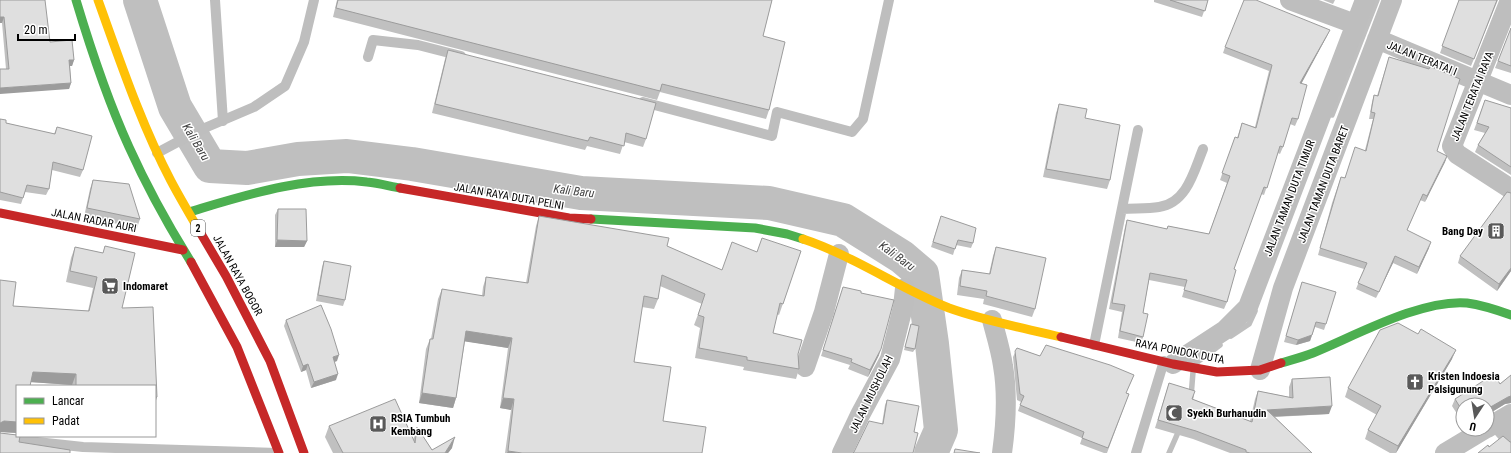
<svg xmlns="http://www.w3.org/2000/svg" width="1511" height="453" font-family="'Roboto Condensed',sans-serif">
<rect width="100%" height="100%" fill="#fff"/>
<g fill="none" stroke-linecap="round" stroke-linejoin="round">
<path stroke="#bfbfbf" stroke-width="5.5" d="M1332 115 1377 0
M1231 336 1249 324 1255 311
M1196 363 1220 345
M1191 397 1193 372
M1169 453 1180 428"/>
<path stroke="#bfbfbf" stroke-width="34" d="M140 0 175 107 210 166 247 168 298 159 347 156 412 164 581 193 769 203 843 220 902 257 922 274 932 344 941 430 931 453"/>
<path stroke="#bebebe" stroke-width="10" d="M215 0 223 121
M368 57 373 40 418 45 461 56
M643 102 772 136 777 112 852 132 863 119 889 0
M157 153 200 130 254 107 285 86 304 42 314 0
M1122 209C1134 208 1147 209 1159 207 1187 203 1194 171 1203 149
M1094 345 1138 130
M0 438 83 447 277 453
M1136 453 1164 361"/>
<path stroke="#bebebe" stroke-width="20" d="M1290 0 1355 24
M1510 0 1452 146 1457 154 1511 189
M1377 39 1511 95
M992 320C996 335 1001 351 1003 366 1008 395 1006 424 1002 453
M1173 364 1225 330 1248 307 1365 0
M805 367 824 312 839 254
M1260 370 1283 288 1392 0
M1497 422 1511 438
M1487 428 1511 414
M842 453 860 415 890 359 903 307 905 288
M1445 453 1485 429"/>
<path stroke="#4caf50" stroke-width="9" d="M76 0C91 50 107 99 129 147 147 187 168 225 191 262
M189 212C246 195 306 175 367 182 378 183 389 186 400 188
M591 219 755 228 787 234 803 239
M1281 363C1291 360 1303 357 1313 353 1355 336 1421 299 1467 303 1482 305 1497 310 1511 315"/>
<path stroke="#ffc107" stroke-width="9" d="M98 0C120 61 141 124 171 181 180 198 190 215 200 232
M803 239C854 256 899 288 949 308 985 321 1024 328 1061 337"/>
<path stroke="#c62828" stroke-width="9" d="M400 188 569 218 591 219
M0 213 183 250
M200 232 226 276 270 361 304 453
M191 262 237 347 279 453
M1061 337 1173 364 1217 372 1260 370 1281 363"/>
</g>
<path fill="#c0c0c0" d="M0 0 50 42 74 60 72 66H70L71 83 69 89 6 69Z
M337 0H772L763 36 769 110 766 119 660 92 657 100 333 17Z
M1154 0H1208L1202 17 1154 2Z
M1323 0H1335L1333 4Z
M1459 0H1498L1471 66 1440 53Z
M1511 28V73L1495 68Z
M1327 36 1301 83 1298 119 1295 126 1290 124 1283 147 1280 154 1278 153 1264 195 1261 194 1234 269 1227 302 1224 309 1182 297 1185 287 1149 280 1143 313V337L1141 343 1118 338 1122 312 1109 309 1125 227 1127 220 1167 229 1168 226 1209 234 1227 183 1220 180 1235 137 1237 138 1242 123 1255 127 1269 71 1223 53 1225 47Z
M448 50 646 139 643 147 624 142 620 154 587 146 585 150 432 113 445 59Z
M1389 57 1437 151 1447 156 1445 162 1425 202 1420 200 1407 231 1429 248 1417 274 1393 263 1376 298 1356 289 1364 269 1318 255 1332 203 1341 177 1344 178 1365 150 1373 119H1369L1372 102 1374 95 1377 96Z
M1485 100 1511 108V175L1475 152 1478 145 1485 133 1474 130Z
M1059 104 1085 118 1110 180 1107 189 1043 177 1056 113Z
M0 119 6 123 54 134 57 127 83 170 80 177 52 170 49 189 46 195 25 192 21 204 0 200Z
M93 180 140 219 137 228 84 217 90 189Z
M278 209 307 241 304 247H275V215Z
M539 216 667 246 722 270 757 252 801 251 779 315 777 314 773 333 798 354 799 369 796 379 743 370 744 367 695 358 700 328 694 325 702 304 660 286 658 299 654 309 642 307 634 362 663 421 702 453H505L511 410 500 408 508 348 465 341 456 398 453 408 419 403 426 349 430 339H431L438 299 442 289 482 296 483 287 486 277 526 283 536 226Z
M941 216 973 243 971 248 956 245 953 255 931 247Z
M105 246 122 308 155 386H72V385L31 382 17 433 0 432 13 306 88 311 93 288 66 282 71 258 75 247 103 253Z
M996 247 1035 309 1032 317 983 304 984 299 957 295 959 278 962 270 989 274 993 256Z
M1460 256 1511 271 1497 291 1458 263Z
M324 261 345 300 343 306 316 301 322 267Z
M1302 282 1326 324 1324 330 1315 327 1310 341 1296 345 1284 342Z
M841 293H861L879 355 868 377 848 369 850 365 821 356Z
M286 320 337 361 334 362 336 380 311 388 306 370 301 372 284 326Z
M911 324 915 349 913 352 904 350Z
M1017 348 1040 356 1134 375 1126 393 1129 394 1107 453H1104L1080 444 1082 438 1018 411 1021 402 1017 400 1013 357Z
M1452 359 1396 453H1390L1365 439 1368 430 1377 415 1345 397 1348 388Z
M1511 375V403L1505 404 1487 415V405H1463V423L1452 406 1455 399 1500 384Z
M1292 379 1329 414 1275 417 1312 453H1230L1193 439 1155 428 1169 383 1192 399 1250 421 1255 399 1258 391 1289 397V387Z
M887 400 914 432 882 424 885 405Z
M329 426 413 440 417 427 432 450 452 448 448 453H333L325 437Z"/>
<path fill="#9c9c9c" d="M0 17H4L2 23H0Z
M1330 30 1327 36 1298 90 1300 83Z
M69 60H74L72 66H67Z
M71 83 69 89 0 94V88Z
M1447 156 1445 162 1425 202 1427 196Z
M277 240 307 241 304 247H275Z
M1431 242 1429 248 1417 274 1419 267Z
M1395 256 1393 263 1376 298 1379 292Z
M1511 268V271L1497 291 1499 284Z
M466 331 512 338 508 348 462 341Z
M1312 335 1310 341 1296 345 1298 340Z
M881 349 879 355 868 377 870 370Z
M1456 350 1452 359 1396 453 1398 446Z
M339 355 337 361 331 363 333 357Z
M308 364 306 370 301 372 303 366Z
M33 372 76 374 72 385 29 382Z
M338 374 336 380 311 388 314 382Z
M422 393 456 398 453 408 419 403Z
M1511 396V403L1505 404 1487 415V409L1508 397Z
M155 397H157L155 404Z
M503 398 514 399 511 410 500 408Z
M1332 406 1329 414 1264 417 1267 410Z
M4 421 17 422V433L0 432V423Z
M455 437 452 448 448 453H445Z
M508 451 522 453H507Z"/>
<path fill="#dfdfdf" stroke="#9c9c9c" d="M0 0H45L50 42 72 40 74 60H69L71 83 0 88V69H9L4 17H0Z
M338 0H772L763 36 785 42 769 110 662 84 660 91 336 8Z
M1170 0H1208L1205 11Z
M1244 0H1256L1330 30 1300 83 1307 85 1298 119 1292 118 1283 147 1280 146 1267 188 1264 187 1234 269 1236 270 1227 302 1184 290 1187 280 1150 273 1143 313 1148 314 1143 337 1120 331 1125 305 1112 303 1127 220 1167 229 1168 226 1209 234 1230 176 1222 173 1235 137 1238 138 1242 123 1256 128 1272 65 1225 47Z
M1459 0H1497L1474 59 1442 46Z
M1511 28V66L1498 61Z
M448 50 656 103 646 139 626 133 624 146 590 137 588 141 435 104Z
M1389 57 1429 69 1430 67 1434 68 1460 79 1437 151 1447 156 1427 196 1423 194 1407 230 1431 242 1419 267 1395 256 1379 292 1358 283 1367 263 1320 248 1335 197 1341 177 1345 178 1355 147 1366 151 1375 113 1371 112 1374 95 1378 96Z
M1485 100 1511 108V167L1478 145 1489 127 1477 123Z
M1059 104 1087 109 1085 118 1120 125 1110 180 1046 169Z
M0 119 6 120V123L55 134 57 127 92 136 83 170 53 162 49 189 27 185 23 198 0 192Z
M93 180 129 184 140 219 87 208Z
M1507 192 1511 193V268L1499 284 1460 256Z
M278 209H306L307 241 277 240Z
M539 216 669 238 667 246 722 270 732 242 757 252 762 238 801 251 783 304 780 303 773 333 802 340 798 354 799 369 747 360V357L699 348 704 317 698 315 705 294 662 275 658 299 644 296 634 362 671 367 663 421 706 427 702 453H522L508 451 514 399 503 398 512 338 466 331 456 398 422 393 430 339H433L442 289 484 296 486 277 528 283Z
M941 216 976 228 973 243 958 240 955 249 933 242Z
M105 246 135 253 122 308 153 307 157 397H155V386H76V374L33 372 30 386H17V422L4 421 0 423V280L16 282 13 306 89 311 97 277 70 271 75 247 103 253Z
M996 247 1046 258 1035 309 986 296 987 291 960 286 962 270 990 274Z
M324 261 351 266 345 300 318 295Z
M1302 282 1336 292 1326 324 1316 322 1312 335 1298 340 1286 336Z
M843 287 861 291V293L894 300 881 349 870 370 851 362 852 359 823 350Z
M321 305 331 329 339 355 333 357 338 374 314 382 308 364 303 366 286 320Z
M1398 323 1418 334 1421 329 1456 350 1398 446 1368 430 1381 406 1348 388 1380 330Z
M911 324 919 326 915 349 905 347Z
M1046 345 1110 365 1134 375 1126 393 1129 394 1108 448 1082 438 1084 432 1020 405 1024 396 1020 394 1015 351 1017 348 1040 356Z
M1494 374 1500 384 1511 375V396L1508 397 1487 409V405H1463V412L1455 399Z
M1330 377 1332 406 1267 410 1312 453H1250L1246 452V450L1196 431 1158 420 1169 383 1195 391 1192 399 1252 422 1258 391 1293 398 1292 379Z
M395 399 415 443 417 427 432 450 455 437 445 453H343L329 426Z
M887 400 919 406 914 432 918 433 913 453H853L854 452 869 421 883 424Z
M0 432V433L17 435V436H20L19 442 70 450V453H0Z
M1503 436 1510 442H1511V453H1478L1488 445 1489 447Z
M955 449 980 453H954Z"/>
<defs>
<symbol id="building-square" viewBox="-11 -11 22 22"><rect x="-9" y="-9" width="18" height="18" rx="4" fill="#595959" stroke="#fff"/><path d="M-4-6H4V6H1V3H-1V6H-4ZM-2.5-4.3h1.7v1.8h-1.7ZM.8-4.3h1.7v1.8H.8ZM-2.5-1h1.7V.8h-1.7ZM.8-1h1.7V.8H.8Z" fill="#fff"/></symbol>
<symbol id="supermarket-square" viewBox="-11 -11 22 22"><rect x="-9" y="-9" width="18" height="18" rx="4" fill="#595959" stroke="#fff"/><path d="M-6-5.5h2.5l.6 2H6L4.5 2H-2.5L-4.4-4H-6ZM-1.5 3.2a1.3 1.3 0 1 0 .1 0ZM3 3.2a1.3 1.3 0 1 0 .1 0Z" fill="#fff"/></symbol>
<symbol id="church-square" viewBox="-11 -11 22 22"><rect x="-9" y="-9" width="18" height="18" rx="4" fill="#595959" stroke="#fff"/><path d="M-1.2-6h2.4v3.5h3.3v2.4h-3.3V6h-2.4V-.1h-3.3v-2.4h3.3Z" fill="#fff"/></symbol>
<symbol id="mosque-square" viewBox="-11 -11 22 22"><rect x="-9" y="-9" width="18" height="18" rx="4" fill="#595959" stroke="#fff"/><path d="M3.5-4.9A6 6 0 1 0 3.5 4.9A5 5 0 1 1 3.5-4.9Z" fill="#fff"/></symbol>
<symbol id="hospital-square" viewBox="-11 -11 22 22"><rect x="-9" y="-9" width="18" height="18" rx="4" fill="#595959" stroke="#fff"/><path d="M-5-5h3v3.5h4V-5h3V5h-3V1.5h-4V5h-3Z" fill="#fff"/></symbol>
</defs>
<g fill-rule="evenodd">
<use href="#building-square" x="1486" y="221" width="20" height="20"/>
<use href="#supermarket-square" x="100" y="276" width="20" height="20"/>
<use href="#church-square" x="1405" y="372" width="20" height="20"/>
<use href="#mosque-square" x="1164" y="403" width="20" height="20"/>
<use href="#hospital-square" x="368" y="414" width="20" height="20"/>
</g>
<g text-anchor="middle" stroke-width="3" stroke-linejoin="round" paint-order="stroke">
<rect fill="#fff" stroke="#4c4c4c" stroke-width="1" x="191" y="220" width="14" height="16" rx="3"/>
<g font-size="10" font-weight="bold" fill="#000">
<text x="198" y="232">2</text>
</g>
<g font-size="11" fill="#000" stroke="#fff">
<text transform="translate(1422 58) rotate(22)" y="4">JALAN TERATAI I</text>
<text transform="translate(1472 96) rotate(-68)" y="4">JALAN TERATAI RAYA</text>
<text transform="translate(1323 184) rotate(-69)" y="4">JALAN TAMAN DUTA BARET</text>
<text transform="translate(509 196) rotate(10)" y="4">JALAN RAYA DUTA PELNI</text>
<text transform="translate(1289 198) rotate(-69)" y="4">JALAN TAMAN DUTA TIMUR</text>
<text transform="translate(94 220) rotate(11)" y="4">JALAN RADAR AURI</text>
<text transform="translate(238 275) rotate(61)" y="4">JALAN RAYA BOGOR</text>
<text transform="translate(1180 351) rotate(11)" y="4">RAYA PONDOK DUTA</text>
<text transform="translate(871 394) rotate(-64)" y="4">JALAN MUSHOLAH</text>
</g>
<g font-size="11" font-weight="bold" fill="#000" stroke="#fff" text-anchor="start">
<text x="1483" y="235" text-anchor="end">Bang Day</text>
<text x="123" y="290">Indomaret</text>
<text x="1428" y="380">Kristen Indoesia<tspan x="1428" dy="13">Palsigunung</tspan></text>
<text x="1187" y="417">Syekh Burhanudin</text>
<text x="391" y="422">RSIA Tumbuh<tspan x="391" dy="13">Kembang</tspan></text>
</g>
<g font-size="12" font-style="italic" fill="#444" stroke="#fff">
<text transform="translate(196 142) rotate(59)" y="4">Kali Baru</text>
<text transform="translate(574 191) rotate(7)" y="4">Kali Baru</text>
<text transform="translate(897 256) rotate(36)" y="4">Kali Baru</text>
</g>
</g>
<rect x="16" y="385" width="140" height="52" fill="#ffffff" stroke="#999999"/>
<rect x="24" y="398" width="20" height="6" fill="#4caf50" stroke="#999999"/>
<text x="52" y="405" font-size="12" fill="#000000">Lancar</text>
<rect x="24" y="418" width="20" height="6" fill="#ffc107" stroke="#999999"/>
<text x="52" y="425" font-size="12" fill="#000000">Padat</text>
<g transform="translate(1475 417) rotate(192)"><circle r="19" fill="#ffffff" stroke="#999999"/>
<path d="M0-3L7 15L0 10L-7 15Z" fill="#595959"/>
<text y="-6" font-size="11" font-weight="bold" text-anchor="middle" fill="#000000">U</text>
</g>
<path d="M18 34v6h57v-6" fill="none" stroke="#000000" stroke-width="2"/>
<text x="24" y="34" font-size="12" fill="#000000" stroke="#ffffff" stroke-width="3" paint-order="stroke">20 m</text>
</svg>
